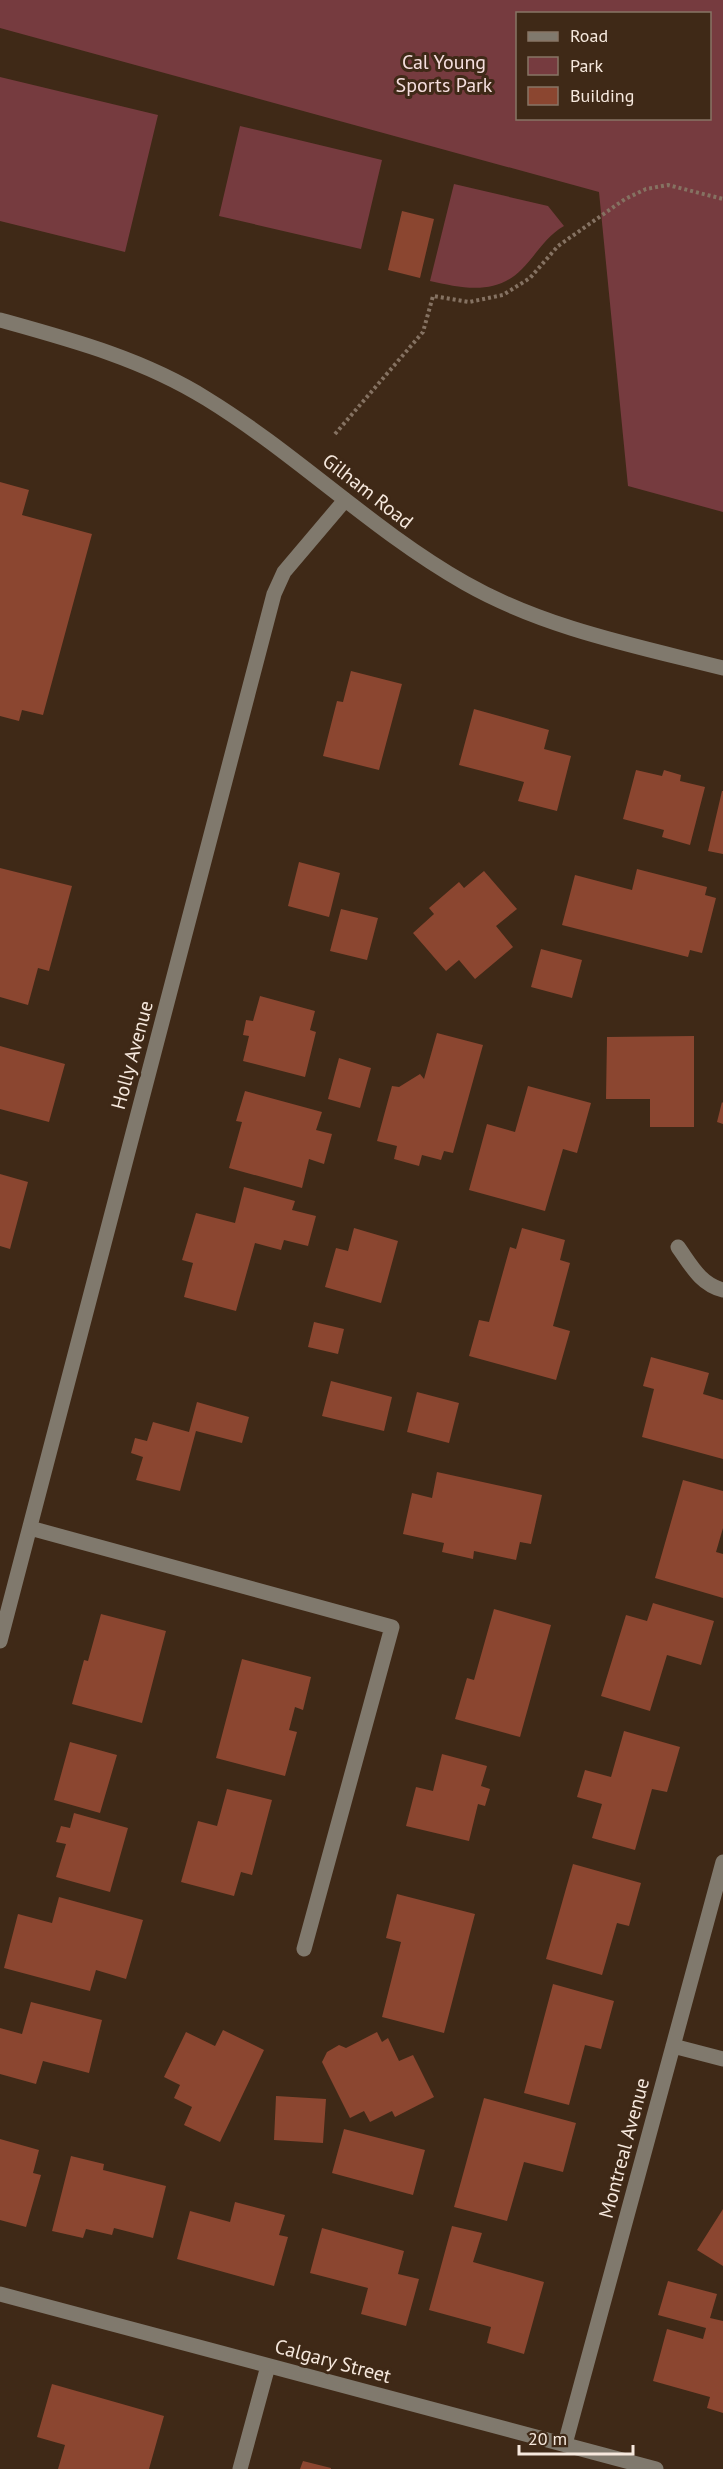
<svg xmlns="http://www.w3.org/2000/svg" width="723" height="2469" font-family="'PT Sans',sans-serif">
<rect width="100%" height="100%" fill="#3f2917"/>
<path fill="#763b3f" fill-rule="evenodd" d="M0 0H723V512L628 486 599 192 0 28ZM518 14H710V118H518Z
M0 77 158 115 125 252 0 221Z
M240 126 382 160 361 249 219 216Z
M454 184 548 206 564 226C545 237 537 254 522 269 496 296 462 288 430 281Z"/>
<path fill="#8b4630" d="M402 211 434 219 420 278 388 270Z
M0 482 29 490 22 515 92 534 43 715 22 710 19 721 0 716Z
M351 671 402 684 379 770 323 756 337 701 343 702Z
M474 709 549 730 544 749 571 756 557 811 518 801 524 782 459 765Z
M636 770 662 776 664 770 681 775 680 781 705 787 690 845 662 837 664 830 623 819Z
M722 791H723V854L708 851Z
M299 862 340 873 329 917 288 906Z
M0 868 72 886 49 971 38 968 28 1005 0 997Z
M637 869 707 887 705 895 716 898 702 953 690 950 688 957 562 925 575 875 632 890Z
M484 871 517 909 496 926 513 947 475 979 459 960 446 971 413 933 434 914 429 908 459 882 464 888Z
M341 909 378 918 367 960 330 951Z
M541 949 582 960 572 998 531 987Z
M260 996 315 1011 310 1030 316 1032 305 1077 243 1061 249 1036 243 1035 246 1020 253 1021Z
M437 1033 483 1045 453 1153 444 1151 441 1160 422 1155 419 1166 394 1159 397 1146 377 1141 392 1086 399 1087 420 1074 424 1079Z
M694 1036V1127H650V1099H606L607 1037Z
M0 1046 65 1064 49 1122 0 1109Z
M339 1058 371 1068 360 1108 328 1099Z
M528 1086 591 1103 577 1153 563 1149 545 1211 469 1190 487 1124 515 1132Z
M245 1091 322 1112 316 1130 332 1134 324 1164 309 1159 302 1188 229 1168 242 1122 236 1121Z
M722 1102 723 1103V1124L717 1122Z
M0 1174 28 1182 10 1249 0 1246Z
M244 1187 295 1201 292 1210 316 1216 308 1246 284 1240 281 1250 255 1243 236 1311 184 1297 193 1263 182 1260 196 1213 235 1223Z
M354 1228 398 1241 381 1303 325 1287 336 1248 348 1251Z
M522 1228 565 1240 560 1260 570 1263 553 1326 570 1331 556 1380 469 1356 479 1320 489 1322 510 1247 516 1249Z
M314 1322 344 1329 338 1354 308 1347Z
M651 1357 709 1373 703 1394 723 1400V1459L642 1437 654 1389 643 1386Z
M331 1381 392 1397 384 1431 322 1416Z
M417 1392 459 1403 449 1443 407 1432Z
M197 1402 249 1417 242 1443 196 1431 180 1491 136 1480 143 1457 131 1453 135 1438 147 1441 153 1422 189 1432Z
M437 1472 542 1495 531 1544 520 1542 516 1560 474 1551 473 1559 442 1552 444 1543 403 1534 412 1493 432 1498Z
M683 1480 723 1491V1528L716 1552 723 1554V1598L655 1578Z
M653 1603 714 1621 701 1665 667 1655 650 1711 601 1696 626 1615 647 1621Z
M494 1609 551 1625 520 1737 455 1719 467 1678 474 1680Z
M101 1614 166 1631 142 1723 72 1704 84 1660 88 1661Z
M242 1659 311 1677 303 1710 295 1707 289 1730 297 1732 285 1776 216 1758Z
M624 1731 680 1747 667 1792 652 1789 635 1850 592 1838 602 1804 577 1797 585 1770 611 1777Z
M70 1742 117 1755 100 1813 54 1800Z
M442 1754 487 1766 481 1786 490 1789 485 1806 478 1804 469 1841 406 1826 416 1787 433 1791Z
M227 1789 272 1800 252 1875 241 1872 234 1896 181 1882 198 1821 217 1826Z
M74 1813 128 1828 110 1892 56 1877 66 1844 56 1842 61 1826 70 1828Z
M573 1864 641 1883 629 1926 617 1923 602 1975 546 1959Z
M397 1894 475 1914 444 2033 382 2017 401 1942 386 1938Z
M59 1897 143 1920 126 1979 96 1970 90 1991 4 1968 18 1914 52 1923Z
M553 1984 614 2001 601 2049 585 2045 569 2105 524 2093Z
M31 2002 102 2020 89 2073 43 2061 36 2084 0 2074V2028L22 2034Z
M223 2030 264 2050 220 2142 184 2125 192 2107 174 2098 180 2085 164 2077 186 2032 215 2046Z
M377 2032 382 2042 388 2038 399 2061 413 2055 434 2097 395 2117 392 2111 370 2122 364 2111 350 2118 322 2062 327 2052 339 2045 346 2048Z
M276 2096 326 2099 323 2143 274 2140Z
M484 2098 576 2123 563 2172 524 2162 507 2221 454 2207Z
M344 2129 425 2150 413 2195 332 2173Z
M0 2139 39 2150 33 2173 41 2175 26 2227 0 2220Z
M71 2156 104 2164 103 2170 166 2186 153 2238 114 2228 112 2235 86 2229 83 2238 52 2231Z
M235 2202 285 2215 279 2235 288 2237 274 2286 177 2259 190 2211 230 2222Z
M723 2209V2266L697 2250Z
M452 2226 482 2233 473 2262 544 2282 524 2354 487 2343 491 2327 429 2310Z
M322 2228 404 2251 398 2274 419 2279 406 2326 361 2314 368 2288 310 2273Z
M668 2281 717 2294 710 2318 723 2321V2413L707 2408 710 2397 653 2381 667 2329 703 2339 706 2328 658 2315Z
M52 2384 164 2416 149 2469H58L65 2445 37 2437Z
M303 2461 331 2468V2469H300Z"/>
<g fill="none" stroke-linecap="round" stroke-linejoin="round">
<path stroke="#857262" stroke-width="4" stroke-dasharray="3 3" stroke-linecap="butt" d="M335 434 423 332 433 296 469 302 503 295 530 278 558 246 625 199 646 189 668 185 723 199"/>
<path stroke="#80796d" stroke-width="15" d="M0 320C72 340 143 359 207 399 298 455 372 530 465 583 544 628 636 646 723 668
M678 1247C691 1265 700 1284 723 1290
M30 1528 392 1627 304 1949
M0 1641 274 594 284 572 345 500
M673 2046 723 2059
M0 2294 656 2469
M565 2444 723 1862
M240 2469 268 2366"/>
</g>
<g text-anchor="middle" stroke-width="6" stroke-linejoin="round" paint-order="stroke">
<g font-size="20" fill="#f5dede" stroke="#3f2917">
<text x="444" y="69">Cal Young<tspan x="444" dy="23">Sports Park</tspan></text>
</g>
<g font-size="20" fill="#f6e8dd" stroke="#3f2917">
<text transform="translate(368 491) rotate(38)" y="7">Gilham Road</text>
<text transform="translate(132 1055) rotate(-75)" y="7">Holly Avenue</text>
<text transform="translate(624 2148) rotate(-75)" y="7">Montreal Avenue</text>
<text transform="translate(333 2361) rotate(15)" y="7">Calgary Street</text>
</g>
</g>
<rect x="516" y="12" width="195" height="108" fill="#3f2917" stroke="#887566" stroke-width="1.5"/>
<rect x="528" y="32" width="30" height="9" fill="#80796d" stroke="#887566" stroke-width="1.5"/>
<text x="570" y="42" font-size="18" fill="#f6e8dd">Road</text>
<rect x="528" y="57" width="30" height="18" fill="#763b3f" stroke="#887566" stroke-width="1.5"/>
<text x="570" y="72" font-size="18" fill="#f6e8dd">Park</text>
<rect x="528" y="87" width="30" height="18" fill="#8b4630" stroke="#887566" stroke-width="1.5"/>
<text x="570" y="102" font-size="18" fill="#f6e8dd">Building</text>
<path d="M519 2445v9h114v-9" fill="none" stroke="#f6e8dd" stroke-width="3"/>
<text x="528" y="2445" font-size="18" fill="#f6e8dd" stroke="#3f2917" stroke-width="4.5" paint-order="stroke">20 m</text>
</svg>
